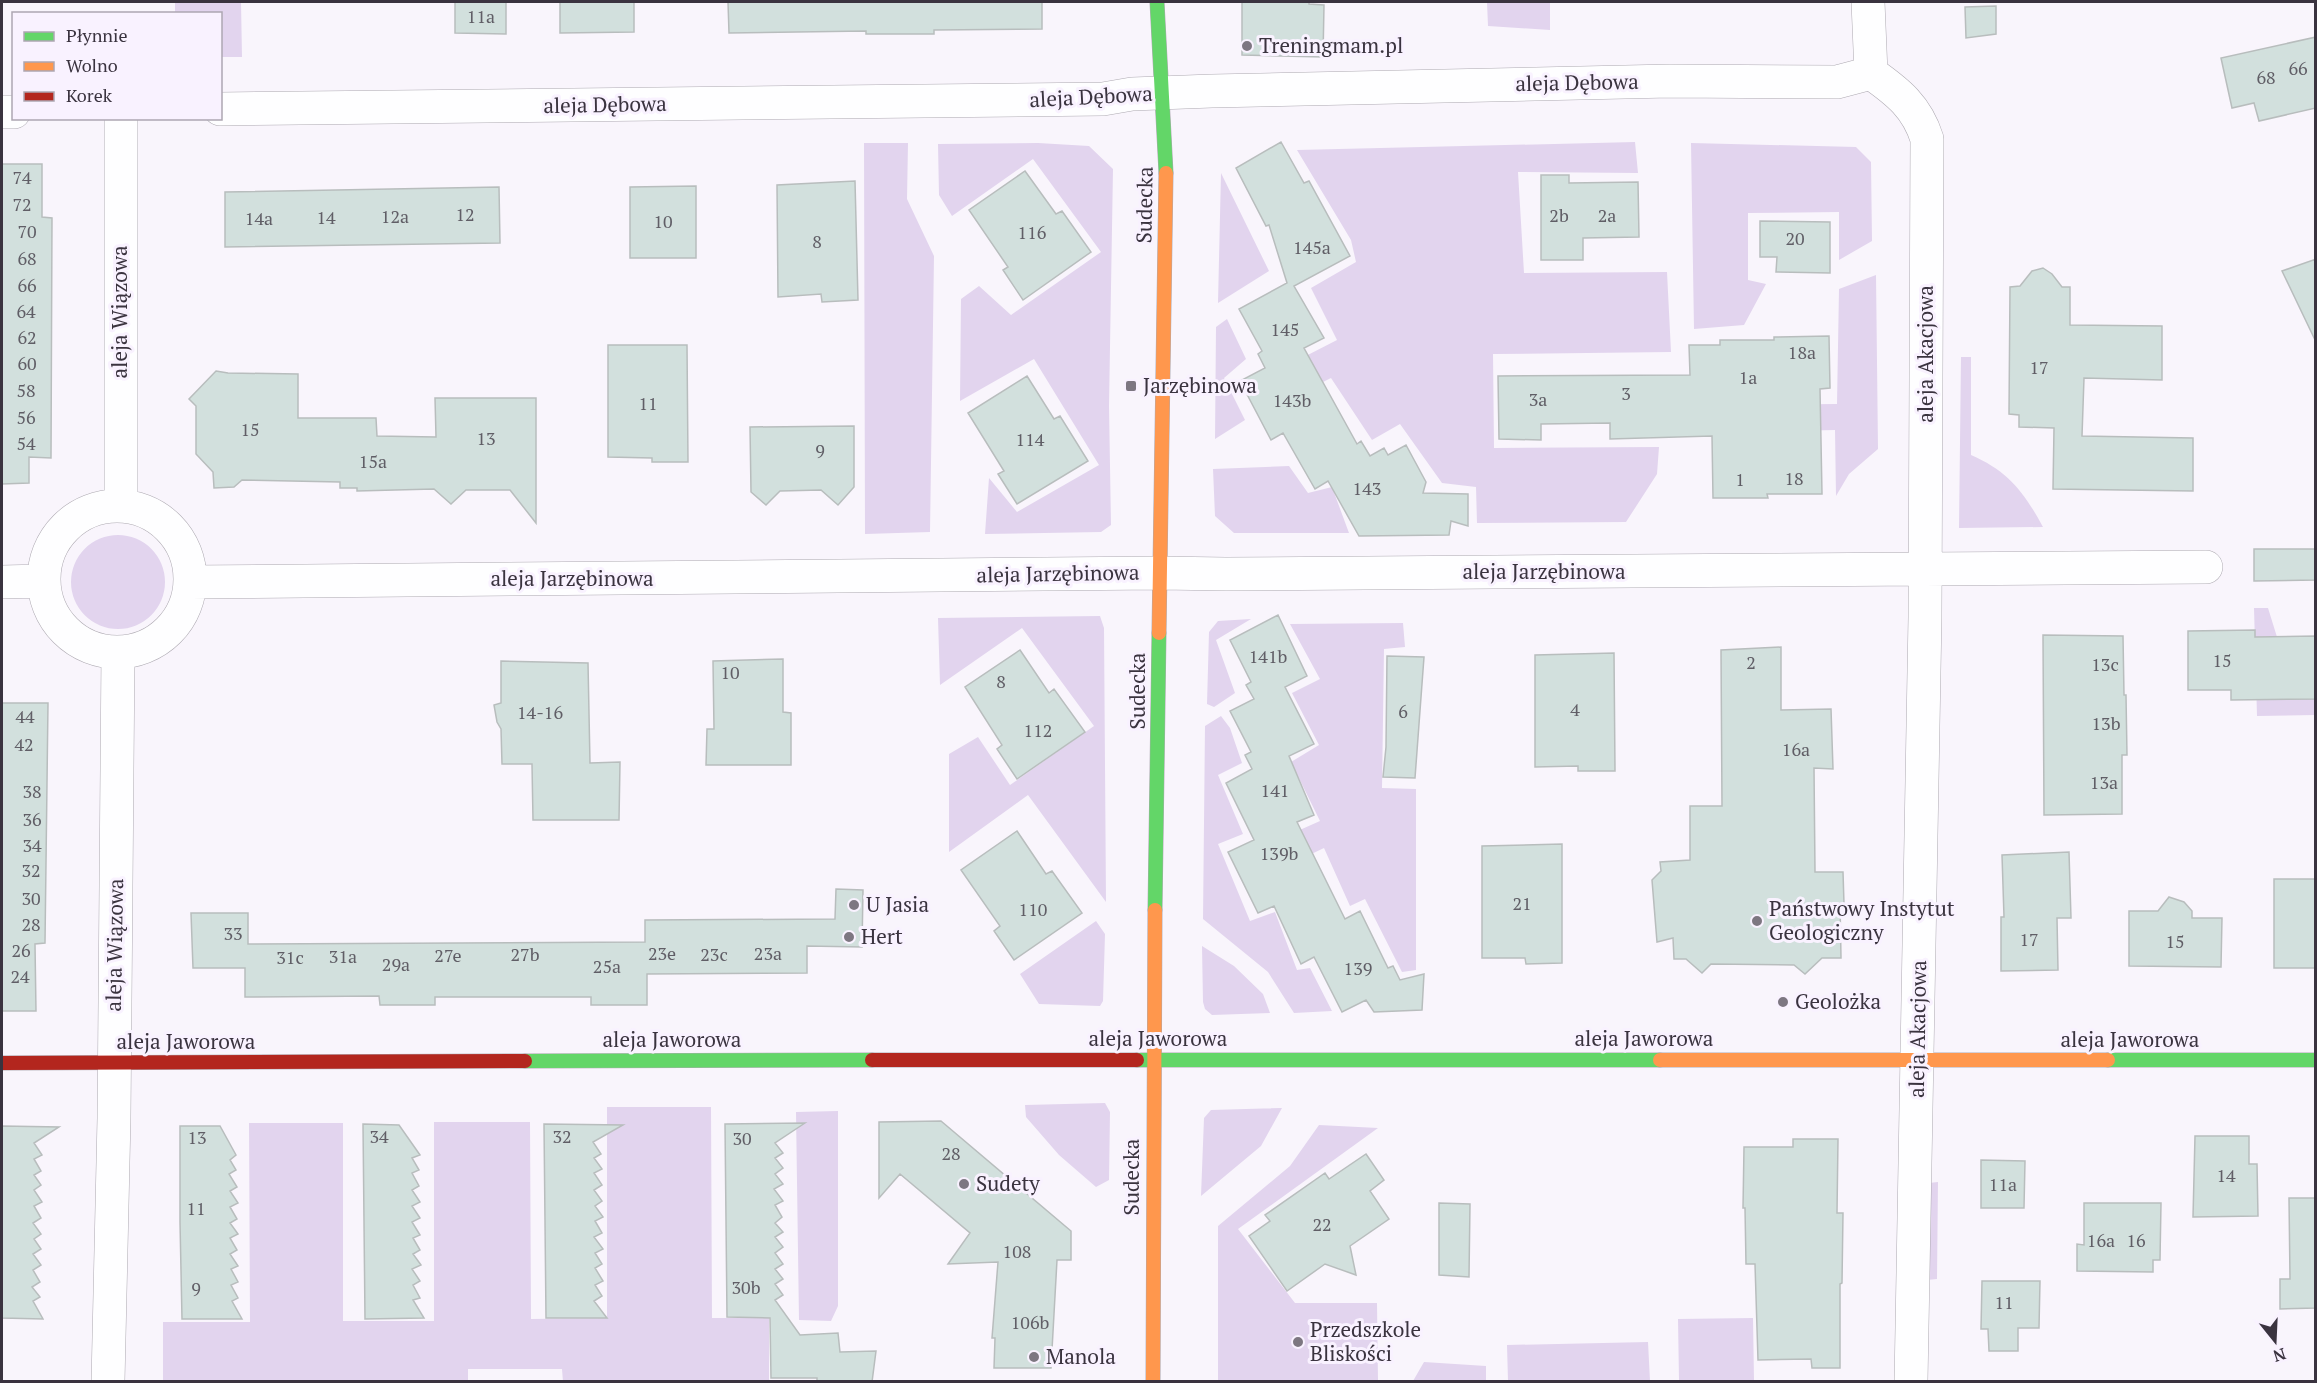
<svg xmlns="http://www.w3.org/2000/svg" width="2317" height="1383" font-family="'PT Serif',serif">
<rect width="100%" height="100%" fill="#f9f5fc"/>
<path fill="#e2d4ee" d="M175 2H241L242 57H221L220 14 175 13Z
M1487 2H1550V30L1488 26Z
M1635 142 1638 173 1518 172 1524 273 1667 272 1671 352 1493 354 1494 448 1659 447 1657 474 1626 522 1477 523 1476 487 1442 483 1400 424 1372 440 1331 378 1315 386 1298 360 1337 340 1311 288 1356 262 1351 240 1297 150Z
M864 143H908L907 199 934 256 930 532 865 534Z
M1038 143 1089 146 1113 169 1109 406 1111 525 1101 532 985 534 989 478 1017 512 1099 465 1034 359 960 401 961 299 979 286 1011 315 1101 252 1033 159 952 216 939 195 938 144Z
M1691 143 1856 147 1871 162 1872 241 1839 260V212L1748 213V280L1766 284 1744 325 1694 329Z
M1221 173 1269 271 1218 303Z
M1876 275 1878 449 1849 474 1836 496 1835 430 1705 433V405L1837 404 1839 289Z
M1227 319 1246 359 1224 378 1245 420 1215 439 1216 327Z
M1961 357H1971V455C2008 471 2024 492 2043 527L1959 528Z
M1289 466 1308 493 1332 487 1349 533H1234L1215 516 1213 469Z
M71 582a47 47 0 1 1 94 0a47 47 0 1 1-94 0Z
M2254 608H2268L2277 637 2315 699V715L2257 716Z
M1100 616 1104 628 1106 902 1028 795 949 852V754L978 737 1010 785 1094 726 1022 628 940 685 938 618Z
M1251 619 1216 640 1235 693 1214 707 1207 704 1209 632 1218 621Z
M1403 623 1405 647 1384 649 1382 788 1416 789V970L1402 972 1365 899 1350 906 1324 848 1303 858 1293 833 1320 821 1291 762 1319 745 1292 693 1320 679 1290 624Z
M1221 716 1230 728 1242 763 1218 775 1243 834 1218 844 1250 921 1275 912 1297 970 1310 968 1332 1011 1294 1013 1268 972 1203 919 1205 726Z
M1096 921 1105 934 1103 1001 1100 1006 1039 1004 1020 974Z
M1202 946 1234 966 1263 994 1270 1013 1212 1015 1205 1009 1203 1002Z
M1105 1103 1110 1112 1109 1180 1096 1187 1059 1155 1026 1117 1025 1105Z
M607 1107H711L712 1318H769V1381L563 1382 562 1369H468V1382H163V1322H250L249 1123H343V1321H434V1122H530L531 1319 607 1318Z
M1282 1108 1261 1146 1201 1196 1204 1118 1211 1110Z
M838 1111V1306L831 1321 799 1320 796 1112Z
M1319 1125 1378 1128 1238 1229 1295 1303H1377L1378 1381H1218V1226L1290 1166Z
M1938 1182 1937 1279 1927 1280 1929 1183Z
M1753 1318 1754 1380H1679L1678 1319Z
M1648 1342 1650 1381H1508L1507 1345Z
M1424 1362 1486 1366V1381H1413Z"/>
<path fill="#d2e0dd" stroke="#b8bdbd" stroke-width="1.5" d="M455 2H506V34L455 33Z
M560 2H634V32L560 33Z
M728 2H1042V29L934 30V34H866V31L729 33Z
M1242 2H1309V4L1324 5 1323 57 1242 55Z
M1996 6V34L1966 38 1965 7Z
M2316 37V108L2259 121 2254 103 2232 108 2221 58Z
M1281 142 1304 183 1309 181 1350 256 1294 286 1324 338 1304 348 1357 444 1361 441 1370 456 1384 448 1388 455 1406 445 1426 482 1423 493 1468 494V526L1451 521 1449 535 1359 536 1328 481 1315 489 1283 433 1271 440 1240 381 1265 368 1258 354 1262 351 1239 309 1287 283 1269 225 1266 226 1236 168Z
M2 164H42V217L52 218 51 458 29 457V483L2 484Z
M1025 171 1056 214 1062 211 1091 252 1023 300 1003 270 1008 267 969 210Z
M1541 175H1569V183L1638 182 1639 237 1583 238V260H1541Z
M855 181 858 300 822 302 821 294 778 297 777 185Z
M696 186V258H630V187Z
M499 187 500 243 225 247V192Z
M1760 221 1830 222V273L1776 272 1777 257H1760Z
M2316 259V342L2282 271Z
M2043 268 2052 274 2062 287H2070V325L2162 326V380L2084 378 2082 436 2193 438V491L2053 489 2054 428 2019 427V415L2009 414 2010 287 2020 286 2032 271Z
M1829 336 1830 388 1820 389 1822 494H1767L1768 498H1713L1712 436 1610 439V423L1541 424V440L1499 439 1498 376 1690 375 1689 345H1720V340H1774V337Z
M608 345H687L688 462H652V458L608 457Z
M216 371 228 373 298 374V418H376L377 436 436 437 435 398H536V523L510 490H466L451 504 434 489 357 491V488H340V482L242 480 234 487 214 488 213 472 196 454V406L189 399Z
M1027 376 1054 419 1060 416 1088 461 1017 504 998 474 1004 471 968 413Z
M854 426V487L838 505 821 490 780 491 766 505 751 492 750 427Z
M2254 549H2316V580L2254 581Z
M1278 615 1307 676 1285 687 1314 744 1289 756 1314 815 1297 822 1345 919 1360 911 1388 968 1393 966 1400 980 1424 974 1422 1010 1374 1012 1366 1000 1342 1012 1314 957 1301 964 1274 906 1258 913 1228 852 1254 840 1226 783 1252 769 1245 755 1251 752 1230 711 1254 699 1246 685 1251 682 1230 640Z
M2255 630V637L2316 636V699L2231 700V690H2188V631Z
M2043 635 2123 636 2124 695H2126L2127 755H2122V814L2044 815Z
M1781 647V710L1831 709 1833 769 1814 768 1815 872H1843L1844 904 1840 903 1841 958H1822L1805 974 1794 965 1711 964 1702 973 1686 959H1674L1673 938 1657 942 1652 880 1661 871 1660 862 1690 860V806H1722L1721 650Z
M1020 650 1049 693 1054 689 1085 732 1017 779 997 749 1002 745 965 687Z
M1614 653 1615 771H1578V766L1535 767V655Z
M1387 656 1424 657 1415 778 1383 777 1386 747Z
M783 659V712L791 713V765H706L707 729H714L713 661Z
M501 661 588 663 590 763 620 762 619 820H533L532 764H502L501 729 497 722 494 705 501 703Z
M2 703H48L45 943 35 944 36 1011H2Z
M1017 831 1046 874 1052 871 1082 913 1014 960 994 931 1000 926 961 870Z
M1562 844V963L1526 964 1525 958H1482V846Z
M2069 852 2071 918H2057L2058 970 2001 971V917H2004L2002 855Z
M2274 879H2316V968H2274Z
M836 889 863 890 862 947 807 946V973L647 974V1005H591V997H435V1005H380L379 996 245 997V968H193L191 913H248V944L645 942V920L835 919Z
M2169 897 2184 902 2192 911V918H2222L2221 967 2129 966V911H2158Z
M941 1121 1071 1231V1260H1057L1051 1368H994L995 1338H992L998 1262 948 1264 970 1233 900 1174 879 1198V1122Z
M805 1123 775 1143 783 1153 775 1158 783 1168 775 1174 783 1184 774 1189 783 1201 775 1205 782 1217 775 1223 783 1232 775 1237 783 1247 775 1253 783 1264 775 1269 783 1279 775 1284 783 1295 775 1300 800 1335 838 1333 840 1352 876 1351 872 1382H817V1378H771L770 1318 727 1317 725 1124Z
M363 1124 399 1125 420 1155 412 1158 419 1170 412 1173 419 1186 412 1190 420 1202 412 1206 420 1218 412 1222 420 1235 413 1238 420 1250 413 1254 421 1265 412 1269 420 1281 413 1285 420 1298 413 1300 424 1318 365 1319Z
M544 1124 623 1125 593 1142 601 1154 594 1158 602 1169 594 1173 602 1185 594 1190 602 1201 595 1206 603 1217 595 1221 602 1233 594 1237 603 1249 595 1253 602 1264 595 1268 603 1281 595 1285 602 1296 594 1301 607 1318H546Z
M2 1126 59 1127 34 1143 42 1155 34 1159 41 1171 34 1175 41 1185 34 1190 42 1202 34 1206 41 1218 33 1223 41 1234 34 1239 41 1249 33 1254 41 1265 33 1270 40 1282 32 1287 40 1297 33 1301 43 1319 2 1318Z
M180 1126H220L236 1155 230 1160 236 1170 229 1174 237 1187 230 1191 238 1203 230 1207 237 1219 230 1223 238 1234 230 1238 237 1250 230 1254 238 1266 231 1269 238 1282 231 1285 238 1298 232 1301 242 1319H182L180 1222Z
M2195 1136H2249V1164H2257L2258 1216 2193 1217Z
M1793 1139H1838L1837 1213H1843L1842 1283 1840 1284V1368H1812L1811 1359 1758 1360 1755 1264H1746L1745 1208H1743L1744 1147H1793Z
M1366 1154 1384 1180 1370 1191 1389 1219 1350 1246 1356 1275 1325 1264 1287 1291 1249 1236 1270 1221 1265 1215 1325 1173 1329 1179Z
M1981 1160 2025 1161 2024 1208H1981Z
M2289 1198H2316V1308L2280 1309V1279H2290Z
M1439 1203 1470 1204 1469 1277 1439 1275Z
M2084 1203H2161L2160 1260H2153V1272L2077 1271V1244L2084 1245Z
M1982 1281H2040L2039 1328H2018V1351H1989L1988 1329H1981Z"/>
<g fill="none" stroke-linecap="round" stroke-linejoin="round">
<defs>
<path id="street" d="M1868 2 1871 73
M1871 73C1898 92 1917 107 1927 139L1925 617 1911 1382
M220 109 1103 99 1132 94 1212 91 1670 81 1837 82 1871 73
M2 112H14
M121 505V118
M44 579a73 73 0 1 1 146 0a73 73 0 1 1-146 0Z
M2 582 43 581
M190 582 1160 573 1226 574 2206 567
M108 1382 114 1118 118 653"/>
<path id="fast" d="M1157 2 1166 173
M1155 910 1159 633
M1137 1060H1660
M2108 1060H2316
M525 1061 872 1060"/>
<path id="slow" d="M1159 633 1166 173
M1660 1060H2108
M1153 1382 1155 910"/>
<path id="jam" d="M872 1060H1137
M2 1063 525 1061"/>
</defs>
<use href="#street" stroke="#aeaab2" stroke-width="34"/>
<use href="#fast" stroke="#aeaab2" stroke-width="15"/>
<use href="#slow" stroke="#aeaab2" stroke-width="15"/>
<use href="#jam" stroke="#aeaab2" stroke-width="15"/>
<use href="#street" stroke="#fefeff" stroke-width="33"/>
<use href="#fast" stroke="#63d668" stroke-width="14"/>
<use href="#slow" stroke="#ff974d" stroke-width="14"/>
<use href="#jam" stroke="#b3261e" stroke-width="14"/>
</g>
<g fill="#7d7781" stroke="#f9f2ff" stroke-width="2">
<circle cx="1247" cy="46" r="6"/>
<rect x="1125" y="380" width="12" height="12" rx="3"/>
<circle cx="854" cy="905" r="6"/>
<circle cx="1757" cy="921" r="6"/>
<circle cx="849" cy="937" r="6"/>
<circle cx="1783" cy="1002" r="6"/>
<circle cx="964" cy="1184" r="6"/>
<circle cx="1298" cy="1342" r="6"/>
<circle cx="1034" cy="1357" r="6"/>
</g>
<g text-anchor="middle" stroke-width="6" stroke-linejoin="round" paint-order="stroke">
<g font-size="18" fill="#605e66">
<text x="481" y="23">11a</text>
<text x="2298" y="75">66</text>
<text x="2266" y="84">68</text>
<text x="22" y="184">74</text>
<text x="22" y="211">72</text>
<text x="465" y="221">12</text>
<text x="1559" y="222">2b</text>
<text x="1607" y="222">2a</text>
<text x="395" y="223">12a</text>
<text x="326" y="224">14</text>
<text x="259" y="225">14a</text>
<text x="663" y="228">10</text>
<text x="27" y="238">70</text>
<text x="1032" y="239">116</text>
<text x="1795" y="245">20</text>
<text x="817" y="248">8</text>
<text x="1312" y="254">145a</text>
<text x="27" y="265">68</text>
<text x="27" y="292">66</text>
<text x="26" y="318">64</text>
<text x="1285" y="336">145</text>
<text x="27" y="344">62</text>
<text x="1802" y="359">18a</text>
<text x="27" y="370">60</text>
<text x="2039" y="374">17</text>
<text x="1748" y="384">1a</text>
<text x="26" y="397">58</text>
<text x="1626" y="400">3</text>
<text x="1538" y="406">3a</text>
<text x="1292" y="407">143b</text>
<text x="648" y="410">11</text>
<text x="26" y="424">56</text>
<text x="250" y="436">15</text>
<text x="486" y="445">13</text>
<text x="1030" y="446">114</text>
<text x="26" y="450">54</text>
<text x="820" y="457">9</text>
<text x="373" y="468">15a</text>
<text x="1794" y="485">18</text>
<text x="1740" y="486">1</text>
<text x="1367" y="495">143</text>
<text x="1268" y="663">141b</text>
<text x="2222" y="667">15</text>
<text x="1751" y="669">2</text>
<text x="2105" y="671">13c</text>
<text x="730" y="679">10</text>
<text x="1001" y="688">8</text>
<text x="1575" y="716">4</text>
<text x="1403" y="718">6</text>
<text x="540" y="719">14-16</text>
<text x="25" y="723">44</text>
<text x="2106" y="730">13b</text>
<text x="1038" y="737">112</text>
<text x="24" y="751">42</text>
<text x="1796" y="756">16a</text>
<text x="2104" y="789">13a</text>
<text x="1275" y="797">141</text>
<text x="32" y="798">38</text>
<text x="32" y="826">36</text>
<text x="32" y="852">34</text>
<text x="1279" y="860">139b</text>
<text x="31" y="877">32</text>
<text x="31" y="905">30</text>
<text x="1522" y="910">21</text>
<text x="1033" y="916">110</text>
<text x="31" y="931">28</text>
<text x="233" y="940">33</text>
<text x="2029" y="946">17</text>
<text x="2175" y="948">15</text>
<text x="21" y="957">26</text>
<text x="662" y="960">23e</text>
<text x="768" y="960">23a</text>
<text x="525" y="961">27b</text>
<text x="714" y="961">23c</text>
<text x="448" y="962">27e</text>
<text x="343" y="963">31a</text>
<text x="290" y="964">31c</text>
<text x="396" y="971">29a</text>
<text x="607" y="973">25a</text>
<text x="1358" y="975">139</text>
<text x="20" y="983">24</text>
<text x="379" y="1143">34</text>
<text x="562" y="1143">32</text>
<text x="197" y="1144">13</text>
<text x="742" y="1145">30</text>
<text x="951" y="1160">28</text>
<text x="2226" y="1182">14</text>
<text x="2003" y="1191">11a</text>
<text x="196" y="1215">11</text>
<text x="1322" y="1231">22</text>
<text x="2101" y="1247">16a</text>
<text x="2136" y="1247">16</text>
<text x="1017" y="1258">108</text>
<text x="746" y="1294">30b</text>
<text x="196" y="1295">9</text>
<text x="2004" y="1309">11</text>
<text x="1030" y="1329">106b</text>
</g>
<g font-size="21" fill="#3a333f" stroke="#f9f2ff" text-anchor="start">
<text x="1259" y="53">Treningmam.pl</text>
<text x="1143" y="393">Jarzębinowa</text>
<text x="866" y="912">U Jasia</text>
<text x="1769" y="916">Państwowy Instytut<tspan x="1769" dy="24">Geologiczny</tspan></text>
<text x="861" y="944">Hert</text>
<text x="1795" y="1009">Geolożka</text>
<text x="976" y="1191">Sudety</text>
<text x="1310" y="1337">Przedszkole<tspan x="1310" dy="24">Bliskości</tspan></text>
<text x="1046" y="1364">Manola</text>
</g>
<g font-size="21" fill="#3a333f" stroke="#f9f2ff">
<text transform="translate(1577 83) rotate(-1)" y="7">aleja Dębowa</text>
<text transform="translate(1091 97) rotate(-3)" y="7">aleja Dębowa</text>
<text transform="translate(605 105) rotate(-1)" y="7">aleja Dębowa</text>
<text transform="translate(1145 205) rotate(-89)" y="7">Sudecka</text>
<text transform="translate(120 312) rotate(-90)" y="7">aleja Wiązowa</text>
<text transform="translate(1926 354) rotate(-90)" y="7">aleja Akacjowa</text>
<text x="1544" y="579">aleja Jarzębinowa</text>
<text transform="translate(1058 574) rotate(-1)" y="7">aleja Jarzębinowa</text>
<text x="572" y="586">aleja Jarzębinowa</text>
<text transform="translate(1138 691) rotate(-90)" y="7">Sudecka</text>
<text transform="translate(115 945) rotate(-89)" y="7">aleja Wiązowa</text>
<text transform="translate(1918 1029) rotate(-89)" y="7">aleja Akacjowa</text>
<text x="1158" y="1046">aleja Jaworowa</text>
<text x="1644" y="1046">aleja Jaworowa</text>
<text x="672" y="1047">aleja Jaworowa</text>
<text x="2130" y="1047">aleja Jaworowa</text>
<text x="186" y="1049">aleja Jaworowa</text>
<text transform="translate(1132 1177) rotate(-90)" y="7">Sudecka</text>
</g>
</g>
<rect width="2317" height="1383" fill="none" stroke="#3a333f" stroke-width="6"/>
<rect x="12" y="12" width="210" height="108" fill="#f9f2ff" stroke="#ada6b2" stroke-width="1.5"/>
<rect x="24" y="32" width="30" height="9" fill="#63d668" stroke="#ada6b2" stroke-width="1.5"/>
<text x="66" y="42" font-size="18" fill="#3a333f">Płynnie</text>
<rect x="24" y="62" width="30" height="9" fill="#ff974d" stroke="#ada6b2" stroke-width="1.5"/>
<text x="66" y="72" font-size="18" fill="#3a333f">Wolno</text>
<rect x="24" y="92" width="30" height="9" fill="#b3261e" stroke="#ada6b2" stroke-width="1.5"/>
<text x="66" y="102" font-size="18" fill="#3a333f">Korek</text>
<g transform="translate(2275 1341) rotate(162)" stroke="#f9f2ff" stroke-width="4.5" paint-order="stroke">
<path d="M0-4.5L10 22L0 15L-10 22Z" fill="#3a333f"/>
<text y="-9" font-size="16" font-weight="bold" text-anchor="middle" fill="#3a333f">N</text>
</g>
</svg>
